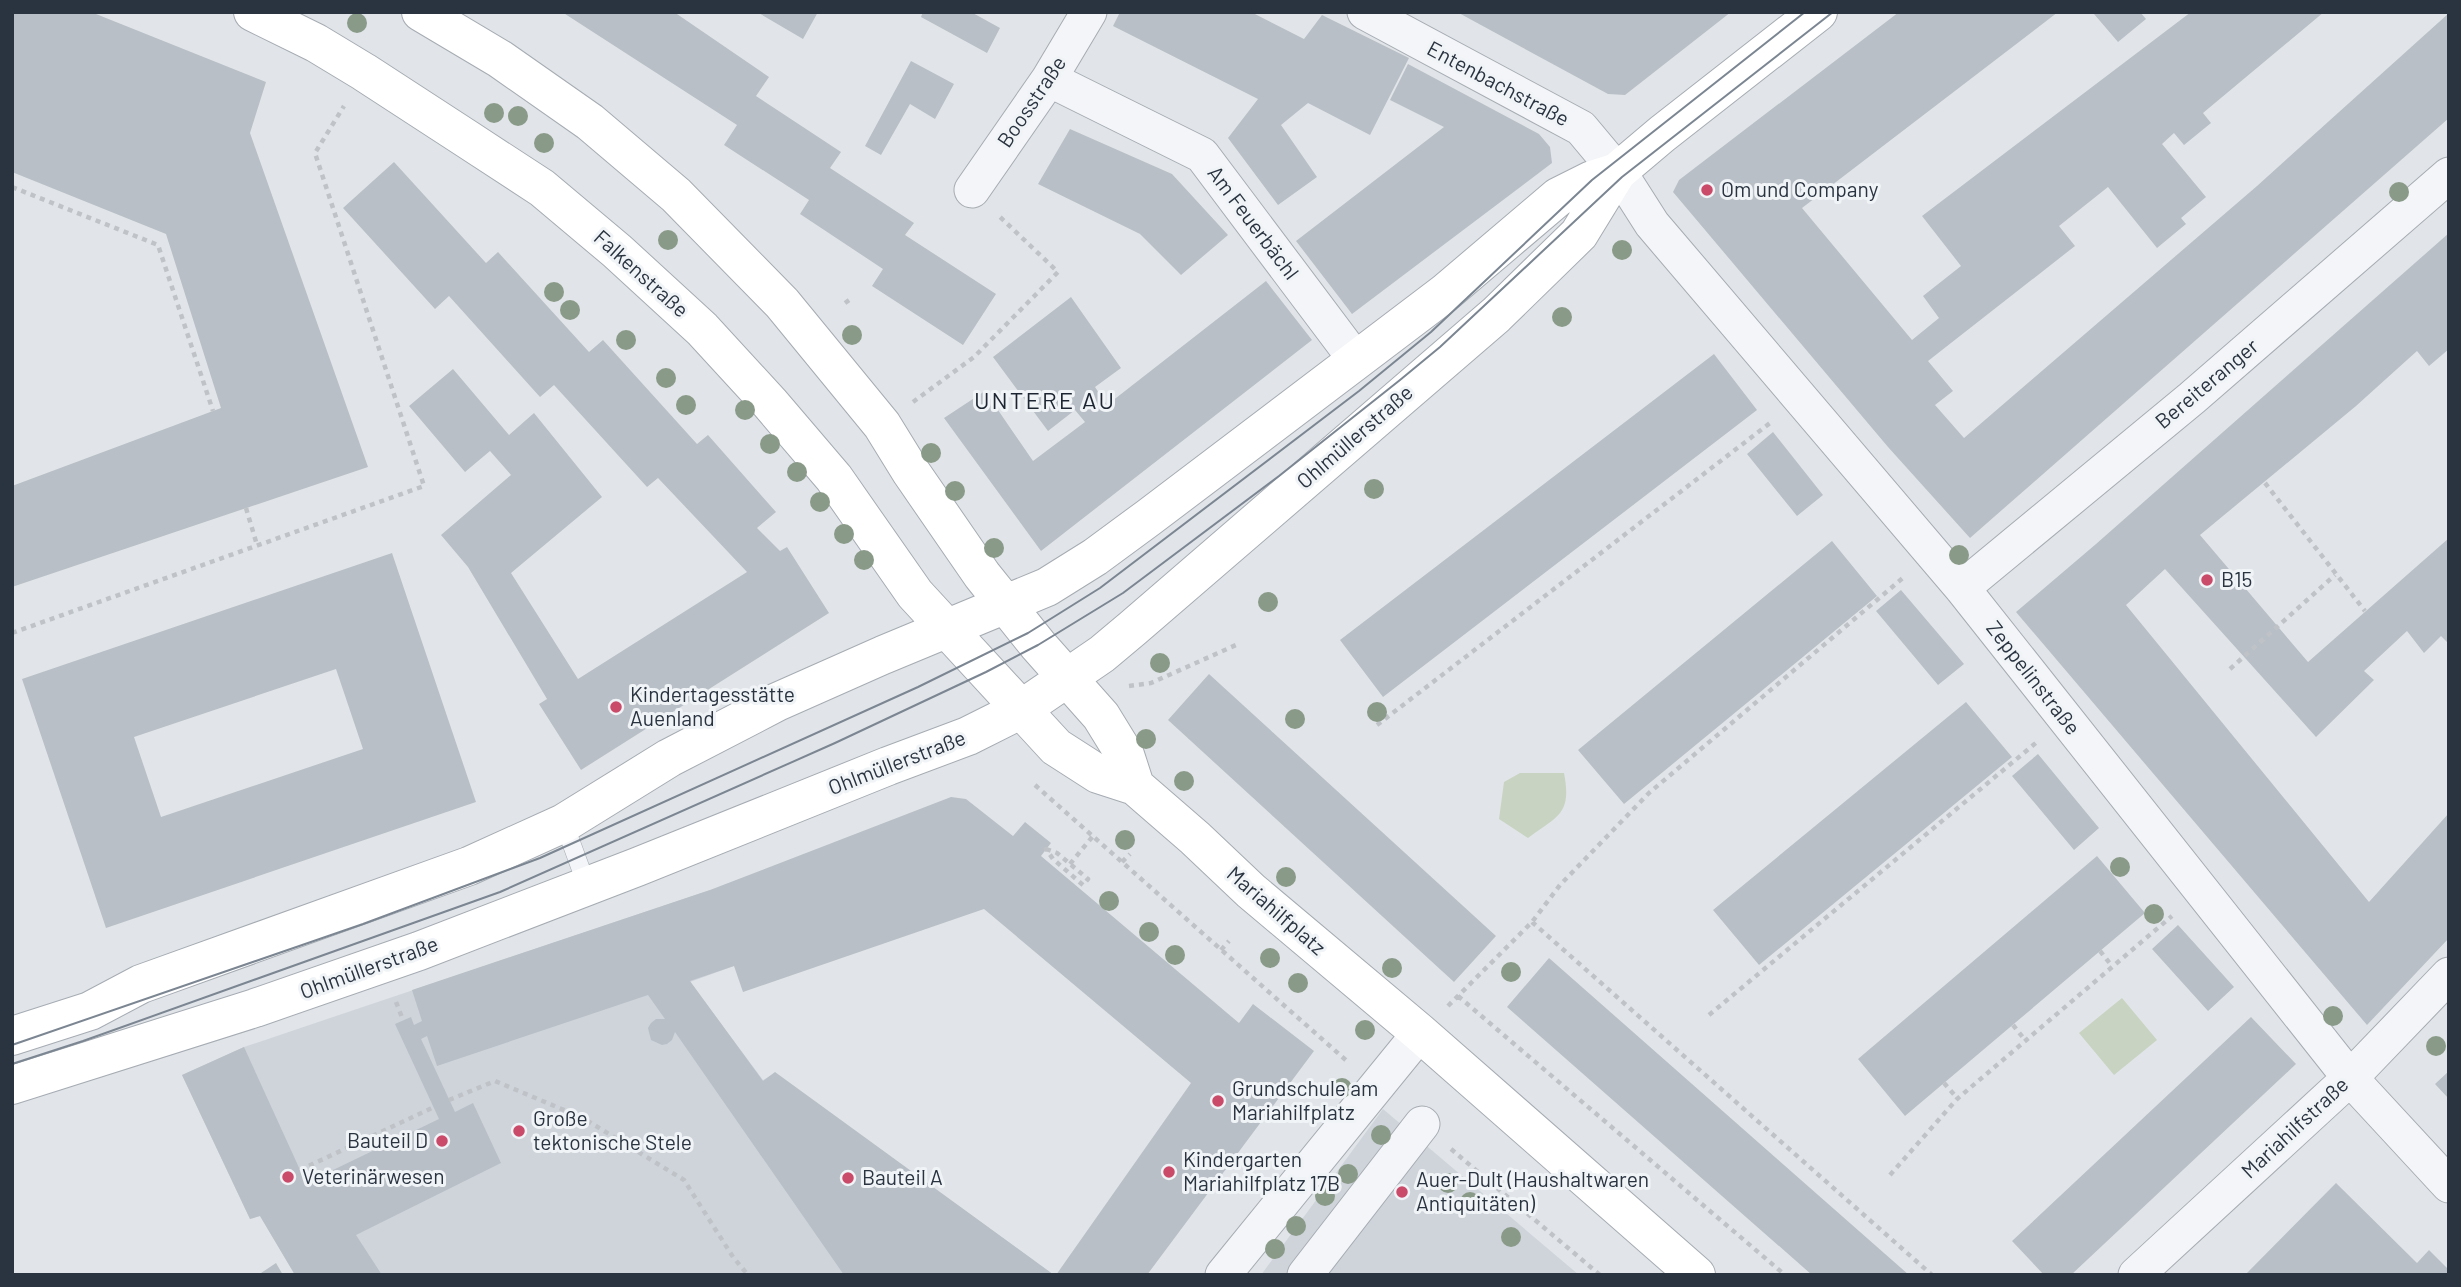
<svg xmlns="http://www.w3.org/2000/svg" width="2461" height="1287" font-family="Barlow,sans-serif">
<rect width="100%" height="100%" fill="#e1e5e9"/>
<path fill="#cfd4db" d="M710 890 734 966 690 982 763 1080 775 1073 1054 1275H295L260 1216 250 1219 182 1075 244 1047Z
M1383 1109 1579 1275H1261Z"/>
<path fill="#c8d3c2" d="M1520 773H1564C1572 814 1558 816 1528 838L1499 819 1504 782Z
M2122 998 2157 1040 2114 1075 2079 1033Z"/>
<path fill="#b8bfc6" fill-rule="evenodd" d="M12 12H91L266 82 250 133 368 467 12 587V486L221 408 166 234 12 172Z
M562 12H674L769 77 756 96 841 152 830 168 914 223 905 235 996 294 963 345 872 286 883 269 800 214 809 200 724 145 737 125Z
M757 12H818L803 39Z
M923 12H971L1000 28 987 53 921 17Z
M1120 12H1251L1304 39 1322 15 1409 58 1370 135 1308 103 1281 125 1317 177 1278 205 1228 138 1258 99 1113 26Z
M1457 12H1731L1625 95 1608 94Z
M1899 12H2058L1802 208 1912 340 1939 318 1923 296 1961 266 1922 216 2191 12H2324L2203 113 2211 123 2184 145 2174 133 2162 144 2206 197 2181 218 2186 224 2157 248 2108 187 2059 226 2075 246 1928 361 1953 391 1935 405 1964 438 2257 186 2449 13V118L1970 538 1888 447 1673 192 1679 180Z
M2096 12H2140L2146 19 2118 42 2094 14Z
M911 61 954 84 935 119 910 104 881 155 865 146Z
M1408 64 1539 134 1550 147 1552 163 1352 314 1296 241 1444 127 1390 100Z
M1070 129 1172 174 1228 235 1181 275 1140 234 1038 184Z
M394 162 486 263 498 252 589 352 603 340 697 444 708 435 776 512 757 528 780 551 787 547 829 613 581 770 539 704 547 699 468 567 441 535 511 475 490 451 465 472 409 406 453 369 509 435 534 413 602 497 511 573 578 679 747 572 658 478 647 487 554 385 540 397 449 296 435 309 343 208Z
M2449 233V349L2429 366 2417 351 2356 406 2200 535 2308 662 2449 538V644L2441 636 2424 653 2407 631 2364 671 2374 680 2316 737 2165 569 2126 605 2369 902 2449 813V938L2367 1025 2016 612 2096 544Z
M1266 281 1312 340 1041 551 944 418 985 391 1033 461 1085 422 1075 410 1048 431 993 357 1071 297 1121 368 1095 387 1107 405Z
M1714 354 1757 410 1383 697 1340 640Z
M1773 432 1823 495 1797 516 1747 454Z
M1832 541 1877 596 1624 804 1578 750Z
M392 553 476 802 106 928 22 679ZM336 669 363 749 161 817 134 737Z
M1901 590 1964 664 1938 685 1876 611Z
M1209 674 1496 936 1454 982 1168 720Z
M1966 702 2012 757 1759 965 1713 910Z
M2038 754 2099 828 2074 850 2012 776Z
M951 797 966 799 1013 836 1025 822 1051 843 1041 856 1239 1023 1253 1004 1314 1051 1147 1275H1056L1191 1083 984 909 743 992 734 966 690 981 763 1081 775 1072 1054 1275H844L675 1032 672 1040 667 1044 662 1045 651 1040 648 1028 651 1023 656 1019H665L648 995 437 1066 427 1036 421 1039 455 1112 473 1103 501 1163 356 1235 382 1275H295L260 1216 250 1219 182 1075 244 1047 306 1183 439 1119 395 1024 411 1017 414 1025 422 1021 412 990 710 890Z
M2097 856 2145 913 1905 1116 1858 1059Z
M2178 925 2234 987 2208 1011 2152 949Z
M1549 958 1909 1275H1812L1507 1007Z
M2251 1017 2296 1064 2071 1275H2044L2012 1241Z
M2449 1071V1099L2435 1084Z
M2336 1183 2417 1263 2429 1250 2449 1270V1275H2245Z
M276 1263 283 1275H258Z"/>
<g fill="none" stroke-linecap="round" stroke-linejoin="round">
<defs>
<path id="lane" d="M564 823 587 886"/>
<path id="street" d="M1365 12 1581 128 1622 177 1652 224 1962 588 2350 1078 2449 1185
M1049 79 1202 155 1356 360
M972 190 1049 79 1089 12
M1962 588 2192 398 2449 175
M1223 1275 1420 1033
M1305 1275 1422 1124
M2136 1275 2350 1078 2449 975"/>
<path id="secondary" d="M253 12 316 43 364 72 467 139 542 188 617 251 702 329 770 403 834 478 915 594 1056 747 1098 774 1135 786 1195 838 1251 891 1420 1033 1696 1275
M421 12 500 59 590 122 676 195 782 303 882 425 911 472 982 575 1038 645 1101 716 1125 755 1135 786
M12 1036 90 1011 141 984 469 866 564 823 669 758 777 702 883 655 1047 587 1095 557 1148 518 1445 293 1558 197 1592 180 1617 172
M12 1085 255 1008 419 951 637 867 888 766 968 736 1020 710 1102 654 1133 628 1496 315 1579 234 1617 172 1662 134 1818 12"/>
</defs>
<use href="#lane" stroke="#a6acb3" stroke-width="19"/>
<use href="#street" stroke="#a6acb3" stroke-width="37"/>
<use href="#secondary" stroke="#a6acb3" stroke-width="40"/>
<path stroke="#bfc3c8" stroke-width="4.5" stroke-dasharray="5 5" stroke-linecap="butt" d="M12 187 158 245 213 411
M845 303 852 298
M913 402 974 357 1058 272 998 215
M2265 483 2365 611
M246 508 257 545
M12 633 424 486 315 153 344 106
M2230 669 2335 575
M1129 686 1151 683 1236 645
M1377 725 1770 423
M1035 785 1348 1062
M1046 849 1057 853 1088 879 1083 885 1053 859Z
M1122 862 1130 854
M1070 864 1093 836
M1532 922 1932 1275
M1221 950 1229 941
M2100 951 2112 966
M1458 996 1785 1275
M396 1002 403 1020
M1448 1006 1532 922 1560 885 1649 793 1904 577
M1709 1015 2037 742
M2013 1025 2025 1040
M1944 1083 1957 1098
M449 1100 495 1081 583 1118 684 1180 733 1257 748 1275
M1451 1149 1600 1275
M300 1170 434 1107
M1890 1175 1957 1099 2172 916"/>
<use href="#lane" stroke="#f4f5f8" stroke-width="18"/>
<use href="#street" stroke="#f4f5f8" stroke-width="35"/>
<use href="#secondary" stroke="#fff" stroke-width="38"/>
<path stroke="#7b8692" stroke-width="2" d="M12 1045 363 924 540 858 918 687 1028 633 1100 588 1359 391 1431 332 1592 180 1805 12
M12 1064 83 1041 500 892 835 743 986 672 1038 645 1123 593 1279 476 1400 380 1440 347 1622 177 1833 12"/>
</g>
<g fill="#8a9a88">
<circle cx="357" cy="23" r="10"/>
<circle cx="494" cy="113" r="10"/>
<circle cx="518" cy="116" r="10"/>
<circle cx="544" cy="143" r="10"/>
<circle cx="2399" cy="192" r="10"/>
<circle cx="668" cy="240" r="10"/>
<circle cx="1622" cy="250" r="10"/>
<circle cx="554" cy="292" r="10"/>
<circle cx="570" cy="310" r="10"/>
<circle cx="1562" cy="317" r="10"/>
<circle cx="852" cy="335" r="10"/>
<circle cx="626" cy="340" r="10"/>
<circle cx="666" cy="378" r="10"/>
<circle cx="686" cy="405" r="10"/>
<circle cx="745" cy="410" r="10"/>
<circle cx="770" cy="444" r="10"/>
<circle cx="931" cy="453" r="10"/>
<circle cx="797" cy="472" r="10"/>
<circle cx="1374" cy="489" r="10"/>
<circle cx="955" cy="491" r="10"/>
<circle cx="820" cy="502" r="10"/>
<circle cx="844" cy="534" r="10"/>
<circle cx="994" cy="548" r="10"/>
<circle cx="1959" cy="555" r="10"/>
<circle cx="864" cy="560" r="10"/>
<circle cx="1268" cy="602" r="10"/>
<circle cx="1160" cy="663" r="10"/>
<circle cx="1377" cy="712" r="10"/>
<circle cx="1295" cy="719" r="10"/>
<circle cx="1146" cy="739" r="10"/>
<circle cx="1184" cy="781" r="10"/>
<circle cx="1125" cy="840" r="10"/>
<circle cx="2120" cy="867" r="10"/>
<circle cx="1286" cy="877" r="10"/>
<circle cx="1109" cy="901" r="10"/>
<circle cx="2154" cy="914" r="10"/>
<circle cx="1149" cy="932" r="10"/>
<circle cx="1175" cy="955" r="10"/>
<circle cx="1270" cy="958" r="10"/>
<circle cx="1392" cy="968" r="10"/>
<circle cx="1511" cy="972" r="10"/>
<circle cx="1298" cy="983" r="10"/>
<circle cx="2333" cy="1016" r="10"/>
<circle cx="1365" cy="1030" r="10"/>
<circle cx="2436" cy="1046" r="10"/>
<circle cx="1342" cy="1088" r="10"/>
<circle cx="1381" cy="1135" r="10"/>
<circle cx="1348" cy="1174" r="10"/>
<circle cx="1448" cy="1183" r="10"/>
<circle cx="1325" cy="1196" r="10"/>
<circle cx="1470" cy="1202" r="10"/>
<circle cx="1296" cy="1226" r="10"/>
<circle cx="1511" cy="1237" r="10"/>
<circle cx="1275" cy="1249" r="10"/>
</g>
<g fill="#ca4a6a" stroke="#f1f4f7" stroke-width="2.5">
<circle cx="1707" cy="190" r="7"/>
<circle cx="2207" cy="580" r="7"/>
<circle cx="616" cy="707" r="7"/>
<circle cx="1218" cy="1101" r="7"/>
<circle cx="519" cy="1131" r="7"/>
<circle cx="442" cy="1141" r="7"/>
<circle cx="1169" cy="1172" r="7"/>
<circle cx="288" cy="1177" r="7"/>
<circle cx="848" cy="1178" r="7"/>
<circle cx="1402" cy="1192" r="7"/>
</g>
<g text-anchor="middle" stroke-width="6" stroke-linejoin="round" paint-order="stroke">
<g font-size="21" fill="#2a3441" stroke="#f1f4f7">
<text transform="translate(1498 84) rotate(28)" y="7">Entenbachstraße</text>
<text transform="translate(1032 102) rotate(-56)" y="7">Boosstraße</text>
<text transform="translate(1253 223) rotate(53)" y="7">Am Feuerbächl</text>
<text transform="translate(641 274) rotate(42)" y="7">Falkenstraße</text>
<text transform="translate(2207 384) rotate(-40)" y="7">Bereiteranger</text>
<text transform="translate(1355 437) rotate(-41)" y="7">Ohlmüllerstraße</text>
<text transform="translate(2033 678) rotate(52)" y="7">Zeppelinstraße</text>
<text transform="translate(897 763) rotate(-21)" y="7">Ohlmüllerstraße</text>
<text transform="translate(1276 911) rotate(41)" y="7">Mariahilfplatz</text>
<text transform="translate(369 968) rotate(-20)" y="7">Ohlmüllerstraße</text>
<text transform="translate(2295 1128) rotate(-43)" y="7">Mariahilfstraße</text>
</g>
<g font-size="21" fill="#2a3441" stroke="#f1f4f7" text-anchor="start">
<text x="1721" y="197">Om und Company</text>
<text x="2221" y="587">B15</text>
<text x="630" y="702">Kindertagesstätte<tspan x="630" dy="24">Auenland</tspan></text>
<text x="1232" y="1096">Grundschule am<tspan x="1232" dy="24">Mariahilfplatz</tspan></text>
<text x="533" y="1126">Große<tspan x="533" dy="24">tektonische Stele</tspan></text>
<text x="428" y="1148" text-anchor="end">Bauteil D</text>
<text x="1183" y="1167">Kindergarten<tspan x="1183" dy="24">Mariahilfplatz 17B</tspan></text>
<text x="302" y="1184">Veterinärwesen</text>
<text x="862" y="1185">Bauteil A</text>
<text x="1416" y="1187">Auer-Dult (Haushaltwaren<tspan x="1416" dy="24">Antiquitäten)</tspan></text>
</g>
<g font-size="24" letter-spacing="2" fill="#1c2531" stroke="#f1f4f7">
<text x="1045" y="409">UNTERE AU</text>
</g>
</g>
<rect width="2461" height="1287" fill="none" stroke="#2a3441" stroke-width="28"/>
</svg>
